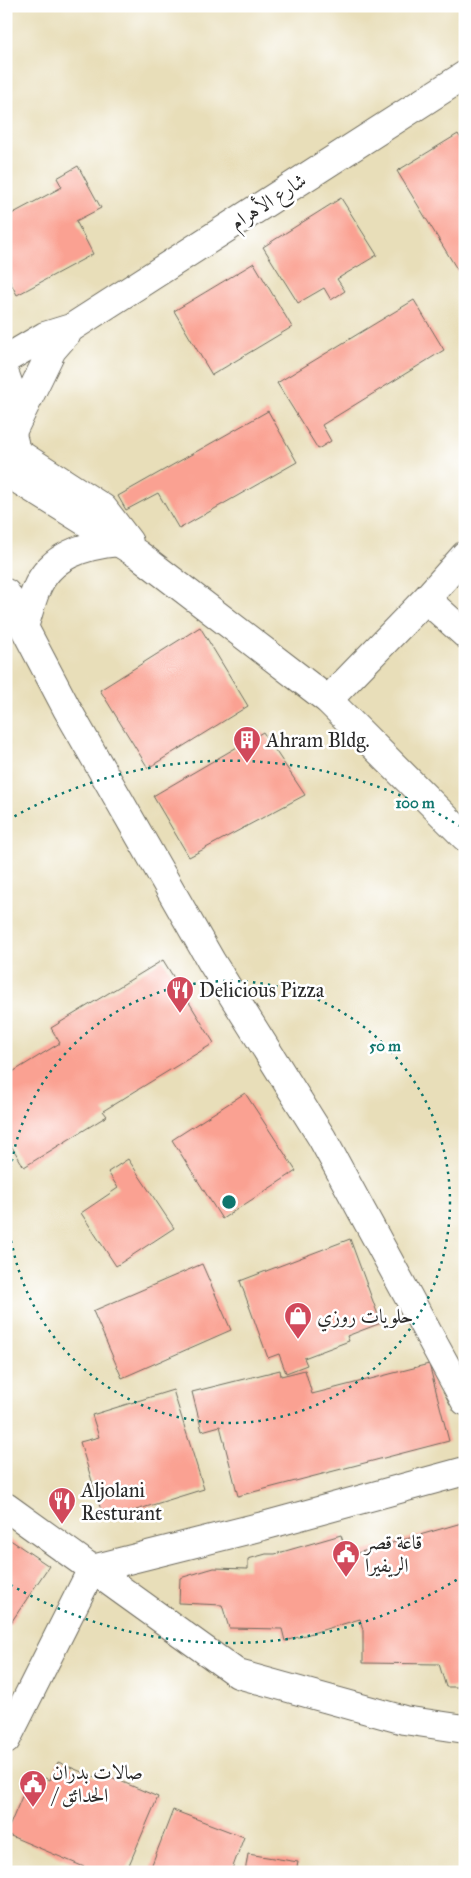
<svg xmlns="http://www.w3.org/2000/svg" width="471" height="1878" font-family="'IM FELL Great Primer',Amiri,serif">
<rect width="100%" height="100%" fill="#fff"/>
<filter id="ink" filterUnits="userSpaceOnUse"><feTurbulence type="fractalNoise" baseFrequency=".02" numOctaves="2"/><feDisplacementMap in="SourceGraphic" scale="10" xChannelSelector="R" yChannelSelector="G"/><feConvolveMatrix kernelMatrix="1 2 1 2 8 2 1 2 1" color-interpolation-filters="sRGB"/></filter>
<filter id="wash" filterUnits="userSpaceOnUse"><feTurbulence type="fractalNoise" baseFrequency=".0096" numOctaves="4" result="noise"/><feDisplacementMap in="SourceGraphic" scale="20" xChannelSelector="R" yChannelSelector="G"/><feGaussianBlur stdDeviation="1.12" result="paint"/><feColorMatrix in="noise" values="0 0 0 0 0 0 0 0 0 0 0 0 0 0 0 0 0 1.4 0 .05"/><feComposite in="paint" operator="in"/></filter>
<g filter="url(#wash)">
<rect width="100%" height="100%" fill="#e8deb9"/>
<g id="blocks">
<path fill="#faa192" d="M458 134 465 145V278L463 279 397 171Z
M78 166 101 208 76 221 93 254 17 295 6 274V217L62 187 57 178Z
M341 198 377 255 337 279 345 291 331 300 324 288 298 303 263 247Z
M254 263 292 327 212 375 174 311Z
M414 300 444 350 322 425 331 441 318 449 277 383Z
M268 411 297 462 179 529 158 493 126 510 118 496Z
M200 627 248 706 148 768 100 690Z
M263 732 305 795 189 857 153 796Z
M163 960 214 1043 103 1111 107 1116 24 1167 6 1137V1076L60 1043 51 1028Z
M245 1093 296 1171 222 1219 172 1140Z
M128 1159 174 1228 116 1266 81 1213 118 1188 108 1172Z
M350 1239 381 1323 347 1336 349 1341 304 1358 307 1365 286 1373 279 1354 268 1358 240 1281Z
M202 1264 231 1330 122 1378 93 1311Z
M429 1364 449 1441 238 1496 220 1426 202 1431 192 1392 280 1370 281 1376 305 1370 312 1394Z
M173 1390 204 1489 104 1520 80 1442 99 1437 92 1415Z
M465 1522V1687H446L439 1664 363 1663V1630L360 1619 285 1641 282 1629 229 1628 222 1605 179 1603 180 1578 214 1568 248 1569V1559L266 1554H275L341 1535 347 1556Z
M6 1537 49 1566 6 1630Z
M58 1762 96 1778 99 1772 158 1797 126 1872H96L6 1834 32 1773 50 1780Z
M173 1810 244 1837 231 1872 226 1870 225 1872H149Z
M248 1854 298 1862 296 1872H245Z
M6 1864 37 1871V1872H6Z"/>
</g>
</g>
<g filter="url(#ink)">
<use href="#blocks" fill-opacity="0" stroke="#6d6a5d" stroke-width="1"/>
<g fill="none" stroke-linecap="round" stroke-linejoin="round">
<defs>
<path id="street" d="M6 359 45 336 71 328 465 75
M6 377 11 391 12 428
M12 432 52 350 71 328
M6 593 67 709 211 961 322 1138 465 1401
M426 599 465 634
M24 627C28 615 31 602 36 590 50 555 85 545 119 542
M328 700 426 599 465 555
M6 1507 238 1674 404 1720 465 1729
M6 1740 92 1569 267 1525 465 1471"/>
<path id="secondary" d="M6 424C16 439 18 453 9 468
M15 451 103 508 129 542
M6 472 139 555 328 700 465 837"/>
</defs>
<use href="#street" stroke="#6d6a5d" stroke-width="30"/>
<use href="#secondary" stroke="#6d6a5d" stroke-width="30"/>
<use href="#street" stroke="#fff" stroke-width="28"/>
<use href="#secondary" stroke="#fff" stroke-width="28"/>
</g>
</g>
<g fill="none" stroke="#0f766e" stroke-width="2.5" stroke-dasharray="2.5 5">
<circle cx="229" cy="1202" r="221"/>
<path d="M463 1576A441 441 0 0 1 9 1584M8 820A441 441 0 0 1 463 828"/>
</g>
<defs>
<symbol id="building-pin" viewBox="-11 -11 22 30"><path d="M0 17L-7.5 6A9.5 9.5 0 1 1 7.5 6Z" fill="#d1495b" stroke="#fff"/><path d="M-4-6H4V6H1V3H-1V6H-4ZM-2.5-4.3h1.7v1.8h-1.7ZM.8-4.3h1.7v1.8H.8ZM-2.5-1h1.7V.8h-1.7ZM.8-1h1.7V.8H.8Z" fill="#fff"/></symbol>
<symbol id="restaurant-pin" viewBox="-11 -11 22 30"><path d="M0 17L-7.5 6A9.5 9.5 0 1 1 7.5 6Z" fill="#d1495b" stroke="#fff"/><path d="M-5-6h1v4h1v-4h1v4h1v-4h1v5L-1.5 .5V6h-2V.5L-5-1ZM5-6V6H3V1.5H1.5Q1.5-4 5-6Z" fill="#fff"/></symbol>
<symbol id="shop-pin" viewBox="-11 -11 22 30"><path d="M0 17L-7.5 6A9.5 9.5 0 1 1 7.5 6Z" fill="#d1495b" stroke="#fff"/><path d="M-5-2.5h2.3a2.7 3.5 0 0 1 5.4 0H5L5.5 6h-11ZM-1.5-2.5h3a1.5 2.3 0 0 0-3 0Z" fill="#fff"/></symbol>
<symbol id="civic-pin" viewBox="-11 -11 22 30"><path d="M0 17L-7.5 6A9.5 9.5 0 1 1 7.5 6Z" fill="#d1495b" stroke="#fff"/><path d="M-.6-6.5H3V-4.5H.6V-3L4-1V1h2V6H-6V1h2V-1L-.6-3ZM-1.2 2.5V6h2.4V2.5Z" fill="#fff"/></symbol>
</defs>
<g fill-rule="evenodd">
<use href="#building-pin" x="231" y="724" width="32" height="43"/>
<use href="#restaurant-pin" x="164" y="974" width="32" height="43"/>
<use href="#shop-pin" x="282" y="1300" width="32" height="43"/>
<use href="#restaurant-pin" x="46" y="1485" width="32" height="43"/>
<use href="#civic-pin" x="330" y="1538" width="32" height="43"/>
<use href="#civic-pin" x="17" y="1768" width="32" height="43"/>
</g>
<g text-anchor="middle" stroke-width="5" stroke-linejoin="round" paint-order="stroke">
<g font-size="20" fill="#2b2b2b" stroke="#fff">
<text transform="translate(268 201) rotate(-33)" y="7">شارع الأهرام</text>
</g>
<g font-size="20" fill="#2b2b2b" stroke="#fff" text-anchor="start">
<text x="266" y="747">Ahram Bldg.</text>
<text x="199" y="997">Delicious Pizza</text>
<text x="317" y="1323">حلويات روزي</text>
<text x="81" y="1497">Aljolani<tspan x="81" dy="23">Resturant</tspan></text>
<text x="365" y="1549">قاعة قصر<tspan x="365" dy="23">الريفيرا</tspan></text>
<text x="52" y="1779">صالات بدران<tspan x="52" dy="23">/ الحدائق</tspan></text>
</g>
</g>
<circle cx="229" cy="1202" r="8" fill="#0f766e" stroke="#fff" stroke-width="2.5"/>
<g font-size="15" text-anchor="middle" font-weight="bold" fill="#0f766e" stroke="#fff" stroke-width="5" stroke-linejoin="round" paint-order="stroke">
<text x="415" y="808">100 m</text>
<text x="385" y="1051">50 m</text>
</g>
<rect width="471" height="1878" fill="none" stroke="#fff" stroke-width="25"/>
</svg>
